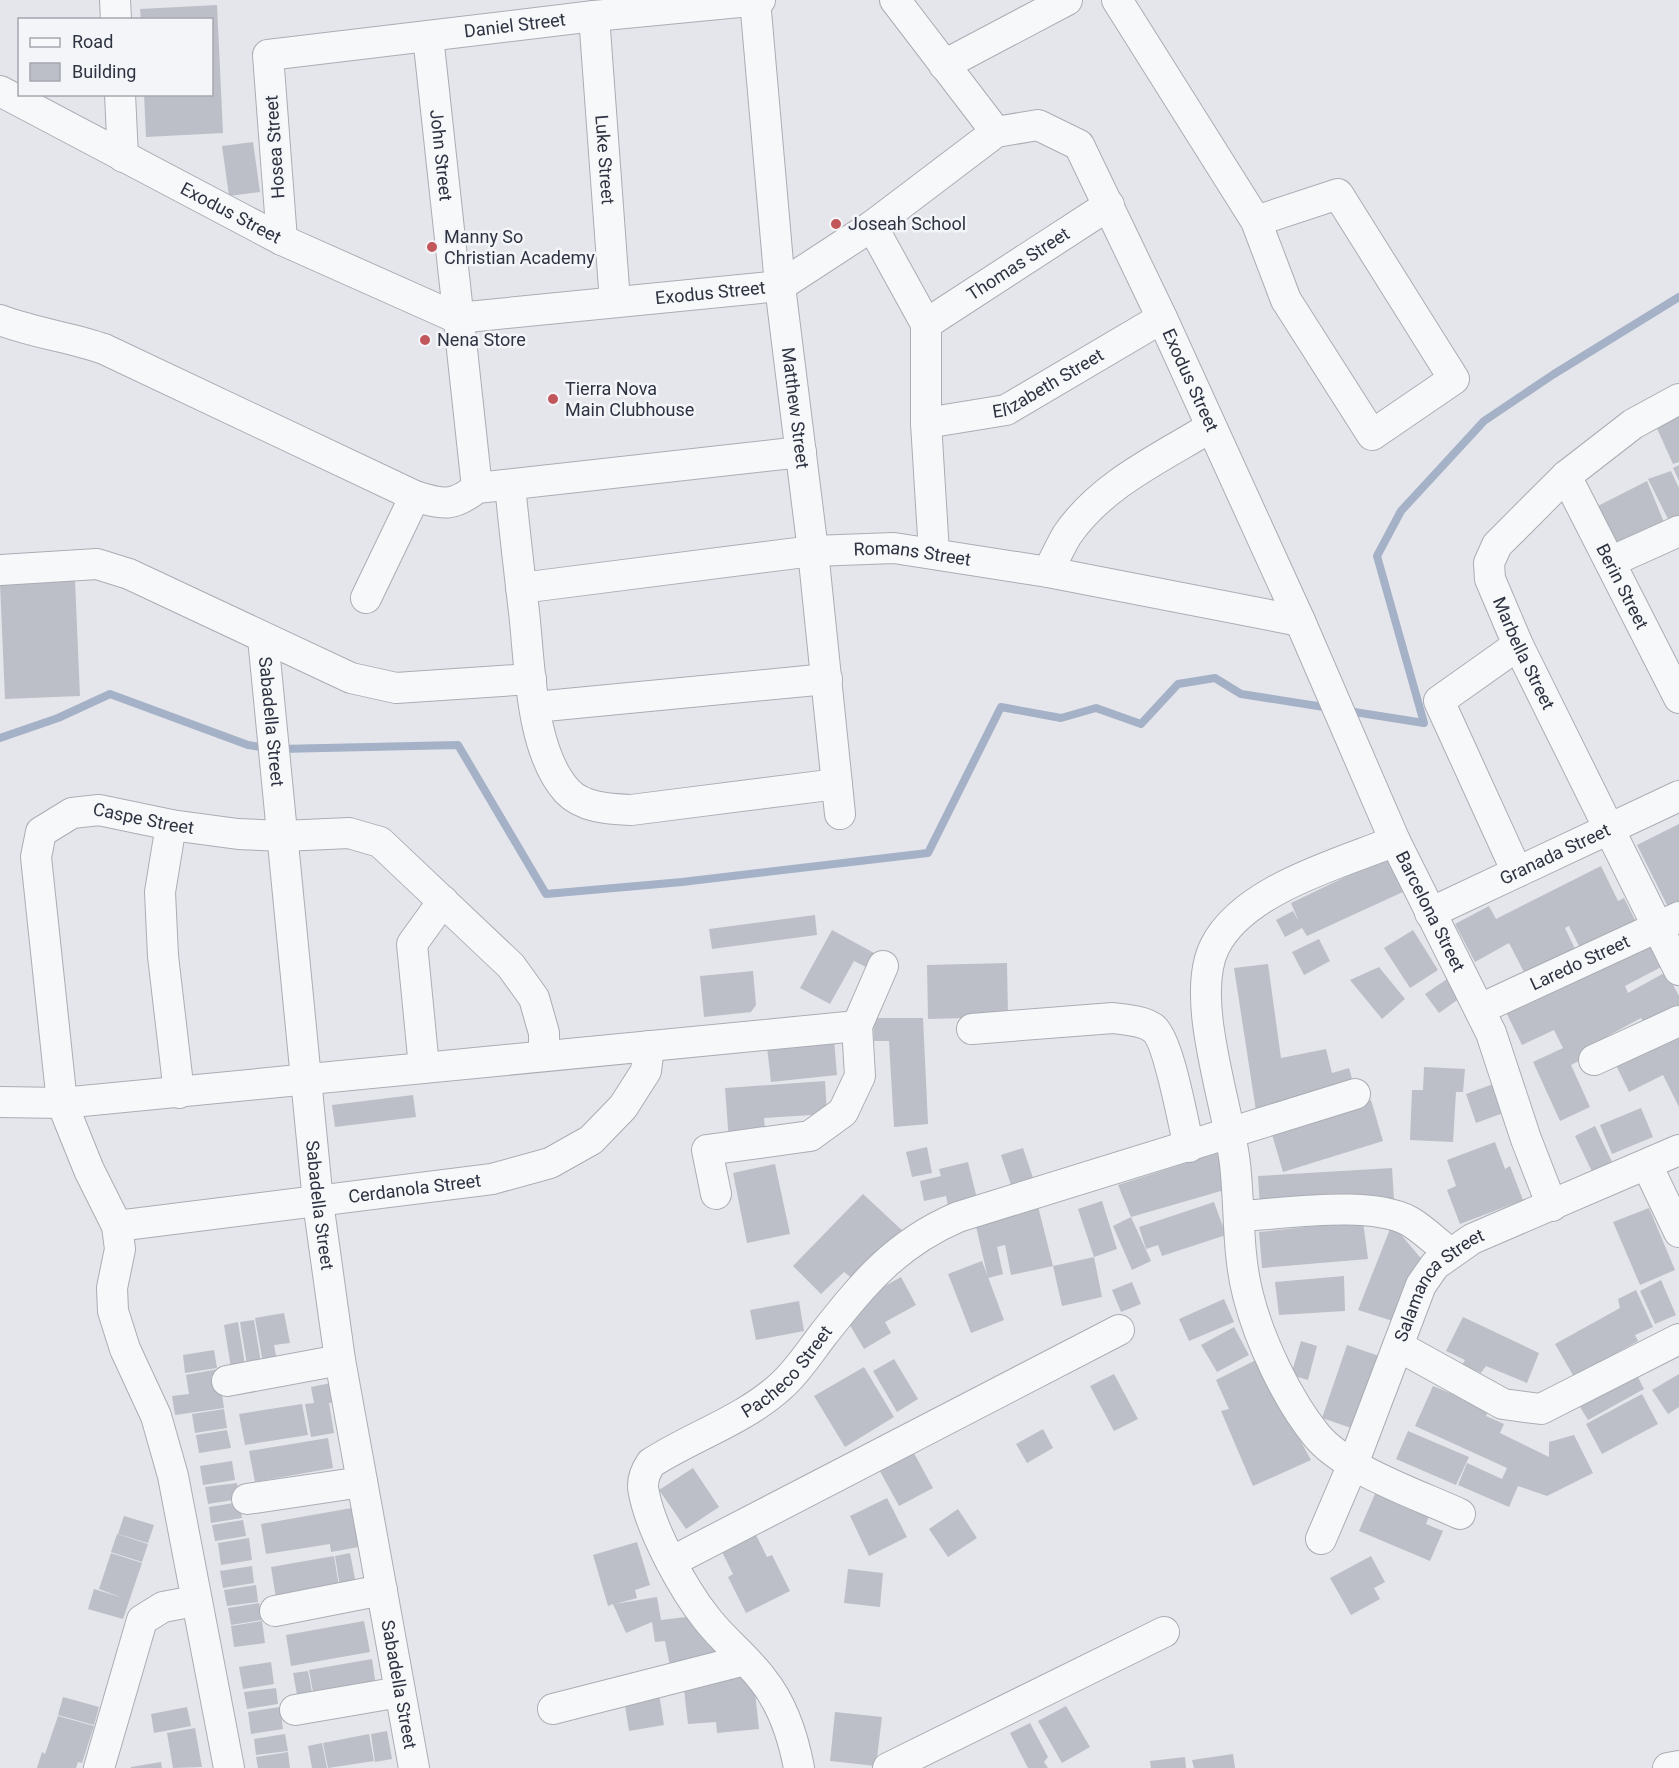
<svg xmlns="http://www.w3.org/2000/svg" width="1679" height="1768" font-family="Roboto,sans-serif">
<rect width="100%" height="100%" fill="#e5e6eb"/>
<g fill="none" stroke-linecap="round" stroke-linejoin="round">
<path stroke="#a4b1c7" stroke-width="8" d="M1348 711 1424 723 1377 556 1401 511 1484 421 1554 374 1679 297
M0 738 58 718 110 694 248 745 267 748
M279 749 458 745 546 894 682 882 928 853 1001 707 1061 718 1096 708 1141 724 1178 684 1215 678 1241 694 1330 708"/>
</g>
<path fill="#bcbfc7" d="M217 5 223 133 146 137 144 94H212V20H141L140 9Z
M253 142 260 192 229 196 222 146Z
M1679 416V462L1673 464 1655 424Z
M1679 465V481L1673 468Z
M1671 471 1679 488V515L1668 519 1648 479Z
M1647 481 1666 527 1611 544 1594 508Z
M75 580 80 696 5 699 0 584Z
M1679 824V907L1670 911 1637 845Z
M1389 856 1405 891 1307 936 1302 928 1285 937 1276 920 1293 911 1299 922 1291 903Z
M1601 866 1618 901 1624 898 1639 928 1583 954 1569 926 1565 928 1578 955 1528 980 1509 943 1475 962 1455 924 1489 906 1496 919Z
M815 915 817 935 712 949 709 929Z
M832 930 876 954 868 968 854 961 830 1004 800 988Z
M1413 930 1438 970 1410 988 1384 948Z
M1319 939 1330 961 1304 975 1292 952Z
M1653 942 1665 965 1625 986 1628 993 1666 972 1679 996V1006L1646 1025 1641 1018 1606 1037 1611 1044 1571 1065 1590 1107 1560 1121 1533 1062 1563 1048 1554 1030 1522 1045 1504 1008Z
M1007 963 1008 1017 928 1019 927 965Z
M1268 964 1281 1058 1326 1049 1332 1073 1349 1068 1354 1086 1256 1111 1234 968Z
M1379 967 1405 999 1382 1019 1350 980Z
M753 971 756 1005 751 1012 704 1017 700 976Z
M1450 977 1463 996 1439 1013 1425 994Z
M873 1018H923L928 1124 894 1127 889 1041H874Z
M1679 1028V1107L1663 1075 1629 1092 1613 1059Z
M834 1040 837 1075 771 1082 767 1047Z
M1424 1067 1465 1069 1463 1092H1456L1453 1142 1410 1140 1412 1090H1423Z
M825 1081 827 1114 764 1118 766 1139 729 1142 725 1088Z
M1496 1083 1506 1112 1476 1123 1466 1094Z
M413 1095 416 1117 335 1127 332 1105Z
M1371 1100 1383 1141 1283 1172 1271 1131Z
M1641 1108 1653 1137 1612 1154 1600 1125Z
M1595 1126 1615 1168 1595 1178 1575 1136Z
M1495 1142 1505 1169 1510 1166 1523 1200 1460 1224 1447 1190 1456 1186 1447 1160Z
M927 1147 932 1173 912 1177 906 1152Z
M1023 1148 1035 1184 1013 1191 1001 1155Z
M1217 1153 1228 1189 1131 1217 1151 1261 1132 1270 1113 1226 1131 1217 1118 1185Z
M968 1162 978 1203 949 1211 946 1196 924 1201 920 1181 941 1176 939 1169Z
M775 1164 790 1234 747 1243 733 1173Z
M1392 1168 1394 1199 1260 1207 1258 1176Z
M863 1194 905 1233 858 1283 844 1272 821 1294 793 1266Z
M1102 1201 1117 1249 1094 1257 1078 1209Z
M1214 1202 1226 1235 1162 1256 1158 1245 1146 1249 1139 1227Z
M1038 1206 1053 1266 1011 1275 1005 1245 997 1247 1003 1274 988 1278 975 1222Z
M1649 1208 1675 1270 1640 1285 1613 1222Z
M1363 1221 1368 1259 1262 1268 1259 1232Z
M1392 1224 1424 1262 1419 1270 1413 1268 1396 1322 1358 1310Z
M1094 1257 1102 1297 1062 1306 1053 1266Z
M982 1261 1004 1320 971 1333 948 1274Z
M1344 1276 1345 1311 1279 1315 1275 1282Z
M901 1277 916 1305 885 1322 891 1333 864 1349 848 1322 869 1295Z
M1661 1280 1676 1315 1655 1324 1640 1291Z
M1132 1282 1141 1304 1121 1312 1112 1290Z
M1636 1290 1653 1327 1635 1335 1638 1341 1574 1377 1555 1344 1620 1308 1618 1299Z
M1224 1299 1234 1322 1189 1341 1179 1319Z
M799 1301 804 1331 756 1340 750 1310Z
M284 1313 290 1343 274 1345 278 1366 264 1369 255 1318Z
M1463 1317 1539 1353 1527 1383 1486 1366 1481 1373 1462 1365 1465 1360 1446 1351Z
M254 1320 262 1369 248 1371 240 1322Z
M238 1322 246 1371 232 1374 224 1325Z
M1234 1327 1249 1355 1217 1372 1201 1345Z
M1301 1341 1317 1346 1308 1380 1291 1375Z
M1347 1345 1382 1357 1357 1430 1322 1418Z
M214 1350 217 1368 185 1373 183 1355Z
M894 1359 918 1399 897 1412 873 1371Z
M1256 1360 1311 1460 1253 1486 1221 1411 1229 1409 1216 1380Z
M864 1367 894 1417 845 1447 814 1396Z
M218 1369 224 1408 175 1415 172 1396 189 1394 186 1375Z
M1114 1374 1138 1419 1114 1431 1090 1386Z
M1679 1374V1407L1668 1414 1652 1390Z
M1637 1375 1644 1389 1588 1420 1580 1407Z
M331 1383 334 1402 329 1403 334 1433 311 1437 305 1404 314 1403 311 1387Z
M1433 1386 1489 1409 1486 1416 1504 1424 1500 1433 1549 1457V1442L1574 1435 1593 1473 1547 1496 1518 1486 1509 1507 1458 1485 1467 1463 1502 1479 1507 1468 1415 1426Z
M1642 1394 1658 1424 1602 1454 1586 1424Z
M302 1404 308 1435 245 1445 239 1414Z
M224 1409 227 1428 195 1433 192 1414Z
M1043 1429 1053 1448 1027 1463 1016 1444Z
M227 1430 231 1448 199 1453 196 1435Z
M1408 1431 1469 1457 1456 1485 1396 1459Z
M328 1438 333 1468 255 1482 249 1451Z
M910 1446 933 1488 899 1506 876 1464Z
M232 1461 235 1480 203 1485 200 1466Z
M693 1468 719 1507 686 1529 659 1490Z
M237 1483 239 1499 208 1504 205 1487Z
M1378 1487 1432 1509 1426 1524 1443 1531 1430 1561 1359 1531Z
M887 1498 907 1537 869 1556 850 1516Z
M240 1502 242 1518 211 1523 209 1507Z
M352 1508 359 1547 331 1552 330 1544 266 1554 261 1524Z
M958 1509 977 1538 948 1557 929 1529Z
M124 1516 154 1525 148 1543 118 1534Z
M243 1520 246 1536 215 1541 212 1525Z
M754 1531 767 1557 772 1555 790 1591 746 1613 728 1577 733 1574 720 1548Z
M117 1534 148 1544 142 1562 111 1552Z
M249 1538 252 1560 221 1565 218 1543Z
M637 1542 650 1585 635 1590 637 1598 615 1604 657 1597 661 1620 694 1616 727 1655 670 1666 665 1641 655 1642 652 1622 626 1633 613 1604 608 1606 593 1555Z
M111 1553 142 1563 123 1619 88 1609 94 1589 123 1598 99 1589Z
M350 1553 356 1584 340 1587 335 1556Z
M334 1556 339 1587 276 1598 271 1567Z
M1371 1556 1385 1582 1374 1588 1380 1599 1351 1615 1330 1578Z
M252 1566 254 1583 223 1588 220 1571Z
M848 1569 883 1573 880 1607 844 1603Z
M256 1585 258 1602 227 1606 224 1590Z
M259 1603 262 1620 231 1625 228 1608Z
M262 1621 265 1643 234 1647 231 1626Z
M364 1621 370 1652 291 1666 286 1635Z
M372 1659 376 1687 314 1698 309 1670Z
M271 1662 274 1684 243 1689 239 1667Z
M308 1671 313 1698 298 1700 293 1673Z
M753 1674 759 1729 717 1733 716 1722 688 1724 683 1681Z
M276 1688 278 1704 247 1709 244 1692Z
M659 1694 664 1725 629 1731 624 1699Z
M63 1697 99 1707 94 1725 58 1715Z
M1066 1706 1090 1747 1062 1763 1038 1721Z
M187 1707 191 1726 154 1733 151 1714Z
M280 1707 283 1729 251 1734 248 1712Z
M835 1712 882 1717 876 1766 830 1761Z
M58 1716 94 1726 82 1763 78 1762 76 1768H37L42 1752 45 1754Z
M1030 1723 1048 1757 1044 1762 1048 1768H1028L1010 1733Z
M195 1728 202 1767 173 1768 167 1733Z
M387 1731 392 1759 375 1762 371 1734Z
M285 1734 288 1751 256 1755 254 1739Z
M369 1734 374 1761 328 1768 323 1743Z
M322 1743 327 1768H312L308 1746Z
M288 1752 290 1768H258L256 1757Z
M1233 1754 1235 1768H1194L1192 1760Z
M1185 1757 1186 1768H1151L1150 1761Z
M161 1762 162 1768H131V1767Z"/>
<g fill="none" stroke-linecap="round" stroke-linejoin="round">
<defs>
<g id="minor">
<path d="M115 0 116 20"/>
<path id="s1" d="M755 0 780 286 813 551 840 814"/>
<path d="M895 0 996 132"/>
<path d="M1117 0 1256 221 1286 300 1372 435 1454 379 1338 194 1256 221"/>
<path id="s2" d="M594 16 615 302"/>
<path id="s3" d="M428 36 477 488"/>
<path d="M944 65 1067 0"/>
<path id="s4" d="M0 91 282 240 457 318 780 286 872 226 996 132 1038 125 1079 145 1162 318 1300 621 1395 841 1491 1033 1526 1139 1552 1206"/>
<path d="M120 94 123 157"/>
<path d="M872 226 926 324V423L934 553"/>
<path id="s5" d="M282 240 268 55 594 16 760 0"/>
<path d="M0 320C34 333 69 337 104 349L415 496C443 505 453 507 477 488L801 452"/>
<path id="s6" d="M926 324 1109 205"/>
<path id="s7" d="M1679 399 1633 424 1566 476 1497 545 1489 563 1490 579 1518 645 1679 970"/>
<path id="s8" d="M926 423 1006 410 1162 318"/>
<path id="s9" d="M1566 476 1679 698"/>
<path d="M510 485C514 527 519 569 524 612 530 664 530 750 567 791 583 808 609 809 631 810L837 784"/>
<path d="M1610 562 1679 531"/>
<path d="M0 570 97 564 129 574 351 678 396 688 531 679"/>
<path d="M1048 572C1054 560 1060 547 1067 535 1101 485 1160 458 1211 427"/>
<path id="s10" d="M521 588 813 551 894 548 1048 572 1300 621"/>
<path d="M366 598 415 496"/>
<path id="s11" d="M263 638 318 1202 340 1360 414 1768"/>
<path d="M535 707 827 679"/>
<path d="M171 825 160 892 163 956 179 1093"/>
<path d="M1395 841C1339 864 1244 889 1215 946 1188 998 1229 1107 1235 1164 1240 1208 1237 1253 1248 1295 1259 1340 1288 1401 1317 1436 1345 1470 1419 1495 1460 1514"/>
<path d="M1517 872 1439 701 1518 645"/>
<path id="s12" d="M1430 913 1679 796"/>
<path id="s13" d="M1480 1009 1679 917"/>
<path d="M972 1029 1113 1018C1125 1020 1142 1020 1153 1028 1169 1040 1183 1123 1189 1147"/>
<path d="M1594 1060 1679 1021"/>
<path d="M424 1067 412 944 443 901"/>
<path d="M0 1102 62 1103 857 1026"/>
<path d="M1647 1165 1679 1232"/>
<path d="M716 1194 707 1150 810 1136 843 1112 860 1076 857 1026 883 966"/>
<path d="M1239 1216C1284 1214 1369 1200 1409 1221 1423 1229 1437 1243 1450 1253"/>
<path id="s14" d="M117 1226 492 1179 550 1163 591 1140 623 1107 646 1071 649 1046"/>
<path d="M1398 1346 1503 1404 1541 1409 1679 1339"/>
<path d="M227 1381 340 1360"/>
<path d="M247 1499 362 1482"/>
<path id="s15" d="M1321 1539 1353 1464 1421 1285 1435 1265 1472 1239 1679 1150"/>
<path d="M671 1562 1119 1330"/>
<path d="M275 1611 382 1590"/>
<path d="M553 1709 745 1660"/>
<path d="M295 1710 400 1692"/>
<path d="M99 1768 142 1620 163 1607 195 1601"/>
<path id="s16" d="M229 1768 173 1476 156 1416 125 1349 113 1311 112 1288 120 1249 117 1226 89 1170 62 1103 36 857 41 832 72 813 99 810 171 825 238 834 283 836 349 833 380 842 511 966 534 998 544 1033V1054"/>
<path id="s17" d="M799 1768C793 1736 783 1705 763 1680 747 1658 724 1641 707 1619 683 1589 651 1530 644 1493 641 1482 645 1472 651 1463 693 1436 744 1420 781 1386 797 1372 809 1353 822 1336 863 1284 895 1244 958 1217L1355 1094"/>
<path d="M888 1768 1164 1632"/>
<path d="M1668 1768 1679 1766"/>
</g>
</defs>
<use href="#minor" stroke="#aaadb5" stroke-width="32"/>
<use href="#minor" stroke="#f7f8f9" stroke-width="30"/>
</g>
<g fill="#c2575b" stroke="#f4f5f8" stroke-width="2">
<circle cx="836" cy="224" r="6"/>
<circle cx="432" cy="247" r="6"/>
<circle cx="425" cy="340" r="6"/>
<circle cx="553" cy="399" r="6"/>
</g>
<g text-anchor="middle" stroke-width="5" stroke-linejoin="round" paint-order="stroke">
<g font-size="18" fill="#2e3342" stroke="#f4f5f8">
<text dy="6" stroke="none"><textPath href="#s5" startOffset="434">Daniel Street</textPath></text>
<text transform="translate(275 147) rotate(-94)" y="6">Hosea Street</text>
<text dy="6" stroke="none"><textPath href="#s3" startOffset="120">John Street</textPath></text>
<text dy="6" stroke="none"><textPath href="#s2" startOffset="144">Luke Street</textPath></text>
<text dy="6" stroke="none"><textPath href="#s4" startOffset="261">Exodus Street</textPath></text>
<text dy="6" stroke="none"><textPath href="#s6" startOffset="110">Thomas Street</textPath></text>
<text dy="6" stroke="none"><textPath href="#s4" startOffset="765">Exodus Street</textPath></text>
<text dy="6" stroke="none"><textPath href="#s4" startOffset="1449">Exodus Street</textPath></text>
<text dy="6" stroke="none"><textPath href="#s8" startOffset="130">Elizabeth Street</textPath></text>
<text dy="6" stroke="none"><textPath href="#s1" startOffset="410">Matthew Street</textPath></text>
<text dy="6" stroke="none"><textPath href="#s10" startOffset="394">Romans Street</textPath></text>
<text dy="6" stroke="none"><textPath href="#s9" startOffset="124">Berin Street</textPath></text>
<text dy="6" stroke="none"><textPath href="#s7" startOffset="352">Marbella Street</textPath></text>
<text dy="6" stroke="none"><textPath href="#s11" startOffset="84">Sabadella Street</textPath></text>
<text dy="6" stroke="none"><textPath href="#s16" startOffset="1076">Caspe Street</textPath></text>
<text dy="6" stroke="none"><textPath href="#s12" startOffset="138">Granada Street</textPath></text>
<text dy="6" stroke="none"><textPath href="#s4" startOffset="2032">Barcelona Street</textPath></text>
<text dy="6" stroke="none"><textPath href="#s13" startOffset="110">Laredo Street</textPath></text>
<text dy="6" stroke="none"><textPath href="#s14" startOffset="300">Cerdanola Street</textPath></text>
<text dy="6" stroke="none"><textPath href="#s11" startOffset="570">Sabadella Street</textPath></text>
<text dy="6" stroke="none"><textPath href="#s15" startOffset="284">Salamanca Street</textPath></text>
<text dy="6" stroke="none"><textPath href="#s17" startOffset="518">Pacheco Street</textPath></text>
<text dy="6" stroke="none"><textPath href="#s11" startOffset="1056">Sabadella Street</textPath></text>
</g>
<g font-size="18" fill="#2e3342" stroke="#f4f5f8" text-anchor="start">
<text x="848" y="230">Joseah School</text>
<text x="444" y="243">Manny So<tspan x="444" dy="21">Christian Academy</tspan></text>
<text x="437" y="346">Nena Store</text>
<text x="565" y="395">Tierra Nova<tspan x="565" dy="21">Main Clubhouse</tspan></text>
</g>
</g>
<rect x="18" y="18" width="195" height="78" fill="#f4f5f8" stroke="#a5a7af" stroke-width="1.5"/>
<rect x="30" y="38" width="30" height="9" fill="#f7f8f9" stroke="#a5a7af" stroke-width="1.5"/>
<text x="72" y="48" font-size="18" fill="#2e3342">Road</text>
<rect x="30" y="63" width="30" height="18" fill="#bcbfc7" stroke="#a5a7af" stroke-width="1.5"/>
<text x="72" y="78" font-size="18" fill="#2e3342">Building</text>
</svg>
